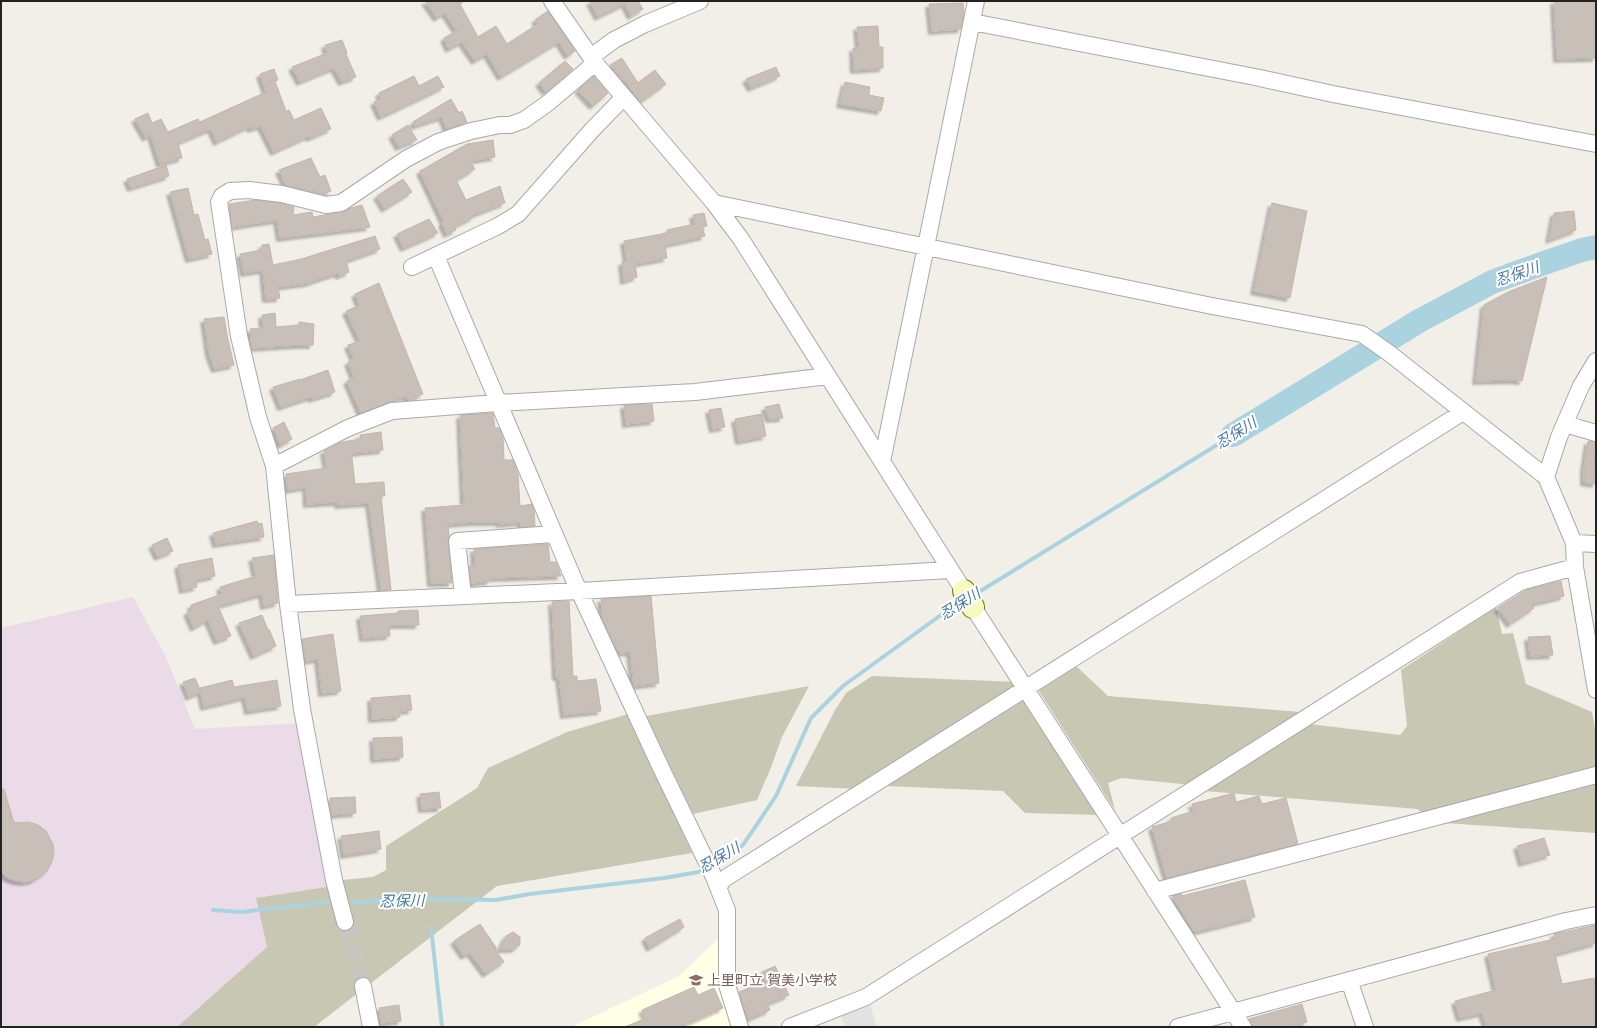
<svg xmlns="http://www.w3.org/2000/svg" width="1597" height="1028" font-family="Inter,'Noto Sans JP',sans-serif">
<defs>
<filter id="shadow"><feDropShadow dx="-3.5" dy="3.5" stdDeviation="1" flood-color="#0004"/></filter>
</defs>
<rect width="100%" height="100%" fill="#f2efe9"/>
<path fill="#ebdbe8" d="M133 597 165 655 195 729 301 723 331 886 256 898 267 947 177 1027H1V628Z"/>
<path fill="#ffffe5" d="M721 936 728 1016 733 1027H571L679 976Z"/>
<path fill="#c7c7b4" d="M1496 607 1502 634 1513 633 1526 684 1592 712 1596 735V768L1423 813 1417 809 1205 791 1310 724 1400 735 1407 726 1401 670Z
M1075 665 1108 696 1300 712 1192 785 1122 778 1108 783 1115 810 1037 688Z
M872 676 1017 682 1018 688 858 789 796 786 835 710 846 693Z
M809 686 782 737 772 765 757 800 693 814 646 716Z
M1021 699H1027L1101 815 1025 813 1003 791 886 786Z
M628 714 692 853 497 886 314 1027H177L267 947 256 898 326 887 342 893V880L373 877 386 870V846L477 788 488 768 567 732Z
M1596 780V833L1444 823Z"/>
<path fill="#e2e2e2" d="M870 1005 877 1027H845L841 1015Z"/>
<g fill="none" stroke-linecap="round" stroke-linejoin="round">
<path stroke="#aad3df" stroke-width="4" d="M974 595 1233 435
M712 864 743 845 776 796 811 718 843 686 945 612 963 602
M354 902 436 899 496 900 530 894 664 878 699 872 706 868
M213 910 241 912 329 902
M431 927 442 1027"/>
<path stroke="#aad3df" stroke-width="24" d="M1233 435 1419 321 1492 282 1544 263 1582 250 1596 247"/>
</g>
<path fill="#c7bfb8" stroke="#c4b6ab" filter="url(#shadow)" d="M425 1H464L460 4 478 37 496 26 507 44 538 24 535 20 548 11 575 51 568 56 559 42 501 77 487 54 475 61 462 42 449 49 444 38 457 31 445 13 437 18Z
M590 1H638L643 9 631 16 625 4 598 17Z
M1554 1H1596V58L1557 59Z
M963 3 964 13 961 29 932 31 929 4Z
M878 26 879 47H883V68L854 70 853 48H859L857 27Z
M342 40 347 53 346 54 356 77 342 82 334 68 300 82 292 67 327 53 325 45Z
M622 58 638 83 655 70 666 84 641 102 624 80 623 81 610 65Z
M565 61 573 69 546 92 539 83Z
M776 67 780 76 751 88 746 79Z
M274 69 278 80 275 81 286 111 289 110 294 120 321 108 331 129 310 138 309 136 274 152 261 126 251 129 250 126 217 142 211 129 178 143 182 158 160 164 151 135 146 138 135 119 148 113 152 123 161 119 168 132 198 119 200 122 266 92 260 74Z
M414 76 419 86 438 76 444 87 381 117 374 102 381 99 379 93Z
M594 76 608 93 593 106 578 90Z
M845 82 870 87 869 95 884 98 881 111 840 104Z
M451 99 459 113 462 111 467 122 447 129 442 117 415 126 413 122Z
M408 125 417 140 399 147 392 135Z
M493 140 495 157 470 161 475 169 456 180 466 200 500 186 505 203 473 215 474 217 455 226 456 230 447 234 442 223 444 222 420 171 467 144Z
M311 158 320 177 325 175 331 191 322 194 286 185 279 170Z
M166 165 169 176 131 188 127 179Z
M403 179 412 192 385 209 377 196Z
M188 188 194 215 198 214 205 240 208 239 212 254 189 259 170 192Z
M256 200 280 203 294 207 293 215 312 212 313 217 342 212 351 208 362 205 370 227 280 238 277 220 232 227 229 204Z
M1272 203 1307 211 1290 298 1254 291Z
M1574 211 1576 230 1549 240 1554 213Z
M704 213 707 226 702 227 705 236 665 245 667 258 635 264 637 277 624 281 622 262 627 261 624 241 667 233V230L695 224 693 215Z
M429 219 438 233 404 248 397 234Z
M375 236 380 249 346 261 349 272 339 276 338 273 308 283 278 287 280 298 266 299 263 270 244 273 240 254 262 250V245L269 244 273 265 301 259Z
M1547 277 1522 381 1510 380 1476 381 1484 305 1508 292Z
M379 283 423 394 408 400 406 396 361 413 347 381 354 377 348 362 354 359 348 345 360 341 346 311 360 305 355 294Z
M275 313 276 327 299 325V322L314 324 313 345H298L252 348 250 329 263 328 262 315Z
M224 317 228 340 234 365 215 369 209 353 204 319Z
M328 370 335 392 312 399 311 397 281 407 273 387 300 379V380Z
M652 404 654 421 626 424 624 405Z
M779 404 783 418 769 419 765 407Z
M721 408 725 427 713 429 709 410Z
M493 413 495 428H499L503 437 504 460H513L518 474 520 506 532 504 534 510 535 526 521 527V522L500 524V522H474L448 524 449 536 448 542 452 583H431L425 508 464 505 460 415Z
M762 414 766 436 739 441 735 419Z
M284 422 292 439 281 445 273 428Z
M381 432 383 450 353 453 352 458 355 484 384 482 385 496H381L391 590H381L369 503 338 505V502L307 504 306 487 288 490 286 474 327 468 324 451 342 442 361 439 360 435Z
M1588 441 1596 442 1595 469 1596 470V484L1584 482V468Z
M257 521 259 524 262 523 264 537 216 544 213 533Z
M167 538 173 551 158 557 152 545Z
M548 544 550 562H556L561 576 490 578V581L471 583 469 566H475L474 549Z
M274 555 278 603 264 606 262 594 218 606 231 636 217 641 208 620 194 628 187 612 192 610 191 605 222 594 220 587 256 576 252 558Z
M212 558 215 576 196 580 197 587 183 590 178 565Z
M1561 581 1564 596 1531 604 1534 608 1510 624 1498 608 1526 590Z
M651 596 659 683 634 686 630 652 620 653 613 642 603 620 601 599Z
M569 601 573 676H577V681L596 679 601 711 564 715 559 677H556L552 602Z
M418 610 419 625H389L390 636 363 638 360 616 398 613V611Z
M262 615 268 630 269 629 276 646 254 656 239 623Z
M333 634 341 691 322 693 318 659 306 661 302 639Z
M1550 636 1553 655 1530 656 1528 637Z
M195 678 201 692 189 697 183 682Z
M232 680 234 687 277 680 281 706 248 711 245 697 204 707 200 688Z
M410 695 412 710 400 711V717L372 719 371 698Z
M402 737 403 757 374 759 373 738Z
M1 789H4L14 823 28 822 38 825 46 831 53 844 54 854 51 864 46 872 34 880 25 882 16 881 8 878 1 872Z
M439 792 441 808 422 809 420 794Z
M1234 793 1236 802 1259 796 1262 804 1286 798 1298 844 1167 878 1152 827 1172 821 1171 818 1194 811 1192 804Z
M355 797 356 813 331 815 330 798Z
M379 831 381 849 344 855 341 836Z
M1544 838 1550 855 1522 863 1517 846Z
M1245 880 1255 917 1195 932 1172 896 1182 894V896Z
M680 919 684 927 650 948 645 938Z
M480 924 497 949H495L504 962 486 974 470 953 464 956 454 941Z
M1596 925V943L1555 954 1562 984 1594 978 1596 987V1027H1487L1482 1013 1460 1018 1455 1001 1496 990 1488 954 1555 939 1554 934Z
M513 932 520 937V945L514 949H500L506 936Z
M775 966 789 995 767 1004 770 1010 749 1019 739 992 766 981 762 972Z
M694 987 698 995 714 988 723 1008 680 1027H625L646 1018 642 1010Z
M1302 1004 1307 1022 1290 1027H1252L1249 1019Z
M399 1005 401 1021 381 1023 379 1008Z"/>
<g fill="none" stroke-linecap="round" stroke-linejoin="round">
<path stroke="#c8c6c1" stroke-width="16" stroke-dasharray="16 8" stroke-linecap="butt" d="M345 922 363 986"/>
<defs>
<path id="street" d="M552 1 595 63 714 203 741 239 964 591
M972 22 1255 77 1333 94 1596 144
M591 57 614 40 645 24 700 1
M714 203 1212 306 1362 334 1389 353 1546 477
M436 256 574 580 661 768 714 877 727 910V985L740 1027
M412 267 498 226 518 214 592 130 624 97
M1596 361 1581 386 1559 437 1546 477 1574 543 1575 567 1596 690
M1565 424 1596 433
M882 462 976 1
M274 466 348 428 392 411 497 403 695 392 828 376
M1574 543 1596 544
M463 596 457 541 554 534
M288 604 579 591 950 570
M973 607 1243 1027
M718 887 724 879 1463 412
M1155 891 1596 775
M345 922 334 880 302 709 288 604 274 466 258 417 239 336 219 202 222 196 230 191 249 190 282 194 326 205 341 203 406 159 438 142 471 131 500 125H510L524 120 548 103 595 63
M1349 980 1365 1027
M363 986 371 1027
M790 1027 866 997 1520 582 1575 567
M1178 1027 1566 921 1596 915"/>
<path id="secondary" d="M964 591 973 607"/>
</defs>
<use href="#street" stroke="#a9a9a9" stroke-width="18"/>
<use href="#secondary" stroke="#707d05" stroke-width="24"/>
<use href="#street" stroke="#fff" stroke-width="16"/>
<use href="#secondary" stroke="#f7fabf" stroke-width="22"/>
</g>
<defs>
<symbol id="school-bare" viewBox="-9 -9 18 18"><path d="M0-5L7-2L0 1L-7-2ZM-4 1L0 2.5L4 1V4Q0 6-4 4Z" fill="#8d6e63" stroke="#fff" stroke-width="2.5" paint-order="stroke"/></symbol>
</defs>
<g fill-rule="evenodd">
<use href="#school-bare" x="686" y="970" width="20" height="20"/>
</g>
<g text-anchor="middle" stroke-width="4" stroke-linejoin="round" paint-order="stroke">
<g font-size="14" fill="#785e54" stroke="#fff" text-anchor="start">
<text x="707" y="985">上里町立 賀美小学校</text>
</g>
<g font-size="15" font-style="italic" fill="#4a7aab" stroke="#fff">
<text transform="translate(1517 274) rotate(-19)" y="5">忍保川</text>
<text transform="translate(1236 433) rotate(-32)" y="5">忍保川</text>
<text transform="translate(960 604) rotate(-32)" y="5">忍保川</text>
<text transform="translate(719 858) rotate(-30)" y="5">忍保川</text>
<text transform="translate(402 901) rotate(-1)" y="5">忍保川</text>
</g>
</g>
<rect width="1597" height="1028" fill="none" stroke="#222222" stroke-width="4"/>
</svg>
